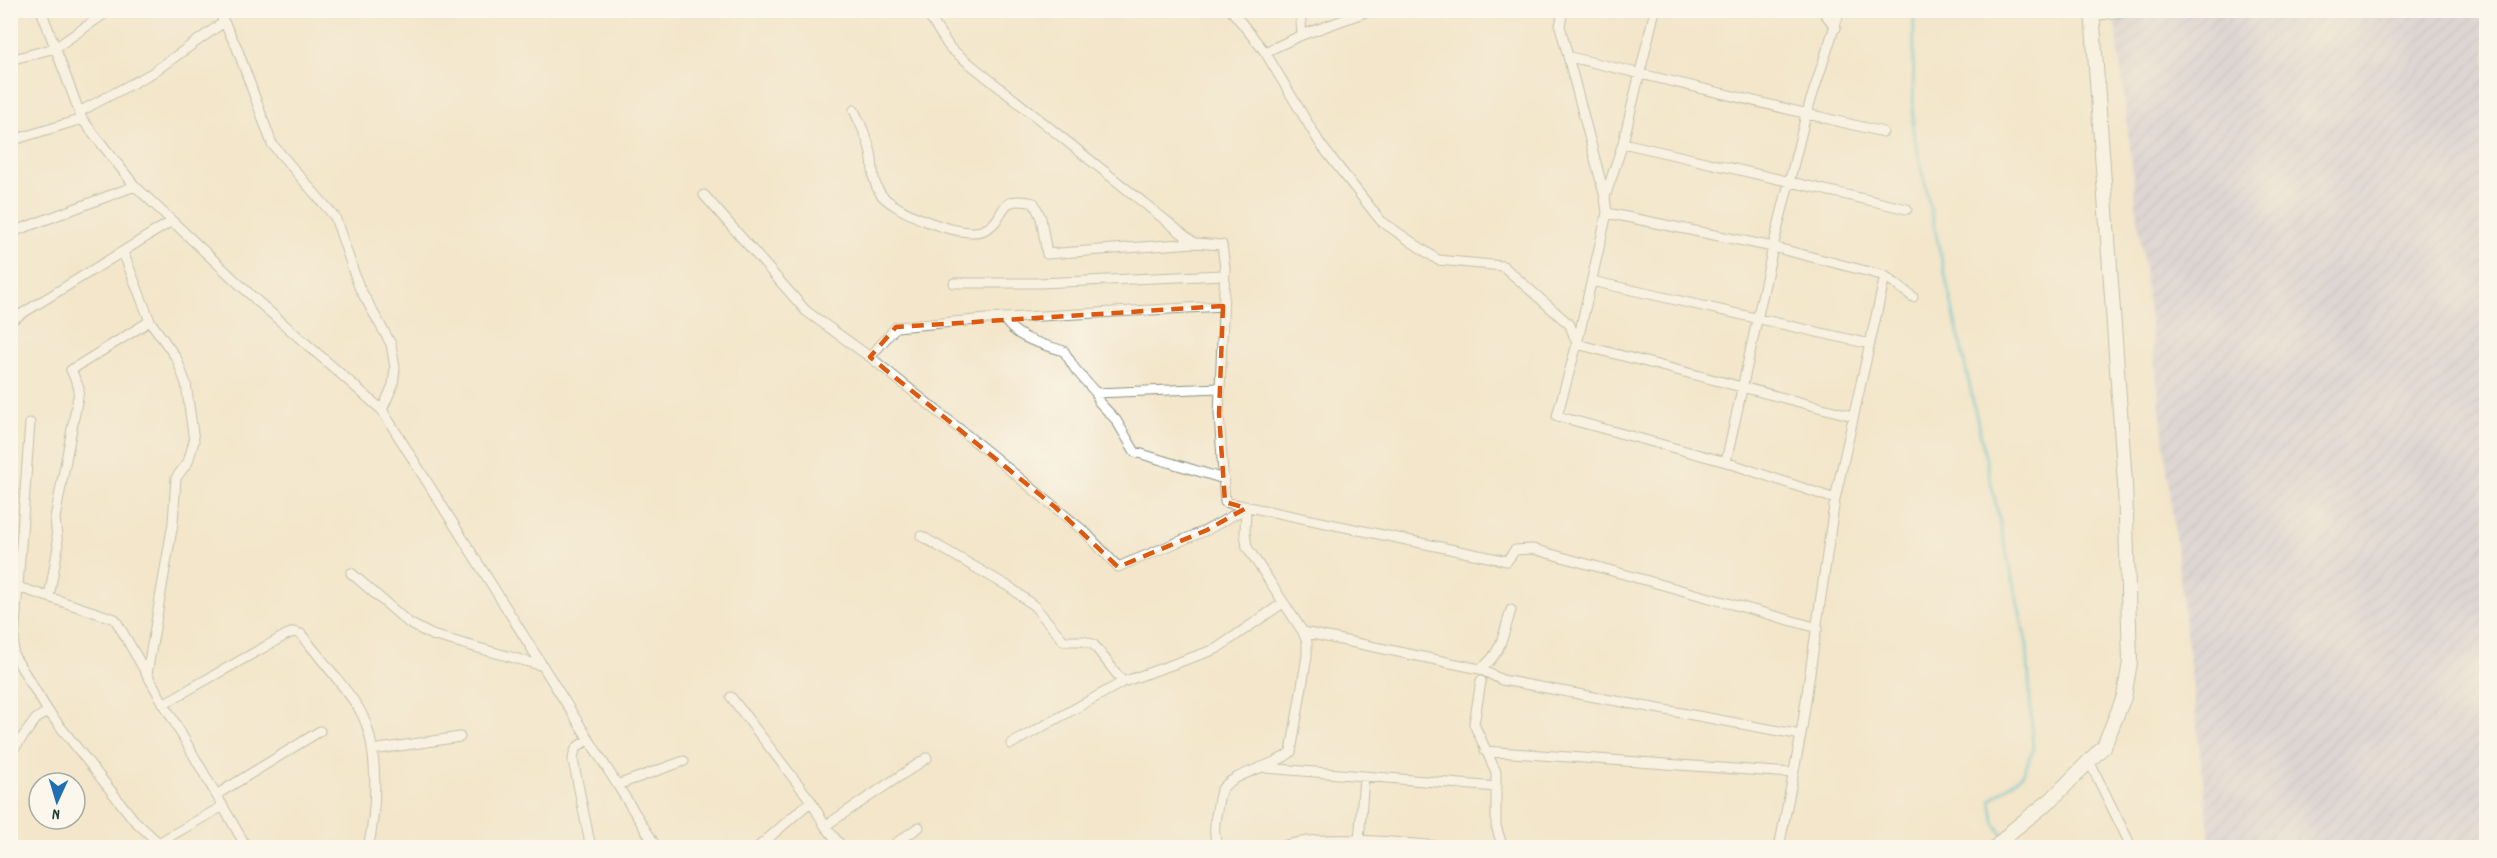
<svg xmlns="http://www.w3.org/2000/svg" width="2497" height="858" font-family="Dekko,sans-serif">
<defs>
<pattern id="industrial-furrows" width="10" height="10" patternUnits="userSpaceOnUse" patternTransform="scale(1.5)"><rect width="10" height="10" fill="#c3c1db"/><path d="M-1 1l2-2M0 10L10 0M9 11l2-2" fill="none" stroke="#9e9eb2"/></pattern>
</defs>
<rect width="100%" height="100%" fill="#fbf7ec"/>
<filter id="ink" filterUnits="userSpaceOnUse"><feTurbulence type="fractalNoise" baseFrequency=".0167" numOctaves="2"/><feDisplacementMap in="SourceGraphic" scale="12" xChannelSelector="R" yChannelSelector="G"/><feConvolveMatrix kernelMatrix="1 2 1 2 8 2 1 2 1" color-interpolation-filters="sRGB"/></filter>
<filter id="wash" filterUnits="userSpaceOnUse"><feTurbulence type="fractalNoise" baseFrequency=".008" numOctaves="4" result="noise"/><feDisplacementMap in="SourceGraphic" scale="24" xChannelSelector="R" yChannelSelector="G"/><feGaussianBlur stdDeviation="1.35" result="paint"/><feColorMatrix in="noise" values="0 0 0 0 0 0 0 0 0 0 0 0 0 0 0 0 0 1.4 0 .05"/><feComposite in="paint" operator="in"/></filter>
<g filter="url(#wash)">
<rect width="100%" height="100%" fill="#f3e6cb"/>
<path fill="url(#industrial-furrows)" d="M2182 11H2486V847H2211L2115 19Z"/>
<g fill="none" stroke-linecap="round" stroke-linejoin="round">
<path stroke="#52bfcc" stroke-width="3" d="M1914 10 1913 130 2027 645 2033 750 2023 774 1991 800 1994 822 2002 834
M2008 841 2012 848"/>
</g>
</g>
<g filter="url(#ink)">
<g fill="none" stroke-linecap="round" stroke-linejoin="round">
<defs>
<path id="street" d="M41 10 82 119 135 186 255 299 382 410 657 848
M218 10 237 48 272 144 335 217 359 287 391 344 395 368 393 385 382 410
M925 10 950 48 1194 243 1222 245 1225 268 1219 414 1225 502 1507 561 1515 550 1533 549 1818 628
M1231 10 1265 52 1321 145 1381 221 1438 260 1503 266 1570 325 1577 344 1853 416
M1300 10 1302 35
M1563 10 1560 26 1605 197
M1655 10 1623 143 1605 197 1607 213 1577 344 1557 416 1726 462 1835 499
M1822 10 1836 28
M2092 16 2136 10
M1265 52 1302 35 1371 10
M1570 57 1883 132
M10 60 55 48 110 10
M854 110C860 124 868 138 871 153 874 167 871 180 880 193 892 211 963 240 984 230 1010 218 993 194 1034 203L1041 218 1047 254 1194 243
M79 112 152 73 224 22
M10 141 82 119
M1623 143 1907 209
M704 195 806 311 870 357 988 452 1086 533 1118 567 1207 530 1246 508
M1607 213 1773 247 1885 276 1913 297
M10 233 135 186
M123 252 150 321 177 359 186 384 194 441 188 462 176 478 173 523 147 674
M1592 281 1870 344
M954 283H1039L1224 275
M1004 318C1015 339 1043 344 1064 351L1075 369 1096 393 1099 402 1116 420 1135 452 1224 479
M10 321 172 221
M870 357 896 327 987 319 1223 306
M1096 393 1220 388
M30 423 13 654 48 711 134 820 164 848
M1726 462 1773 247 1806 115 1840 10
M921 536 1011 588 1034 606 1064 641H1084L1094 645 1123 682
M351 573 409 623 432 635 543 666
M12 585 115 619 247 848
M49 597 58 547 55 518 78 397 79 388 71 370 150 321
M1303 632 1480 669 1502 680 1801 735
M1480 669C1501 656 1504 632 1511 610
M1481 681 1474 724 1496 772V826L1503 848
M731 697 811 801 825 826 843 848
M163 704 286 635 294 632 301 634C320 658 341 682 358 707 380 742 377 809 368 848
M589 740C578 745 574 748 573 760L591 848
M1011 744 1123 682 1216 649 1283 603
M372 750 460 737
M1485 751 1792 773
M10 754 36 719 48 711
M2090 763 2132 848
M1266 768 1497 787
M617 785 684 761
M216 795 320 731
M825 826 927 758
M1359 841 1364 777
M160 842 223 806
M757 848 811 801
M889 848 919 827
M1218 848C1213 835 1214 823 1217 810 1218 804 1219 797 1221 791 1230 773 1275 767 1291 752L1307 656V642L1303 632 1247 547 1245 532 1246 508
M1279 848C1311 831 1420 845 1460 848
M1779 848 1801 735 1835 499 1885 276"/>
<path id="secondary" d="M1995 848 2013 830 2052 799 2104 746 2124 697 2130 662 2125 483 2092 10"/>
</defs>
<use href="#street" stroke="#899280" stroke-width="11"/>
<use href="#secondary" stroke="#899280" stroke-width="16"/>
<use href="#street" stroke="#fff" stroke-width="9"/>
<use href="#secondary" stroke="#fff" stroke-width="14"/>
</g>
</g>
<path d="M0 0H2497V858H0ZM1223 306 1219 414 1225 502 1246 508 1207 530 1118 567 1055 507 870 357 896 327Z" fill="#f3e6cb" fill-opacity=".55" fill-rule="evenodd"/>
<path fill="none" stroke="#de580e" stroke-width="4.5" stroke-dasharray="12 8" stroke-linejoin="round" d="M1223 306 1219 414 1225 502 1246 508 1207 530 1118 567 1055 507 870 357 896 327Z"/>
<rect width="2497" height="858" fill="none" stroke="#fbf7ec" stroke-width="36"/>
<g transform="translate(57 801) rotate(184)"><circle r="28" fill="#fbf7ec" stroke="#a3ada2" stroke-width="1.5"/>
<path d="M0-4.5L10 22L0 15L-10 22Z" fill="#1f6fb2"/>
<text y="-9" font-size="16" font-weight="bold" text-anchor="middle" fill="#1f3d34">N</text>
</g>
</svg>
